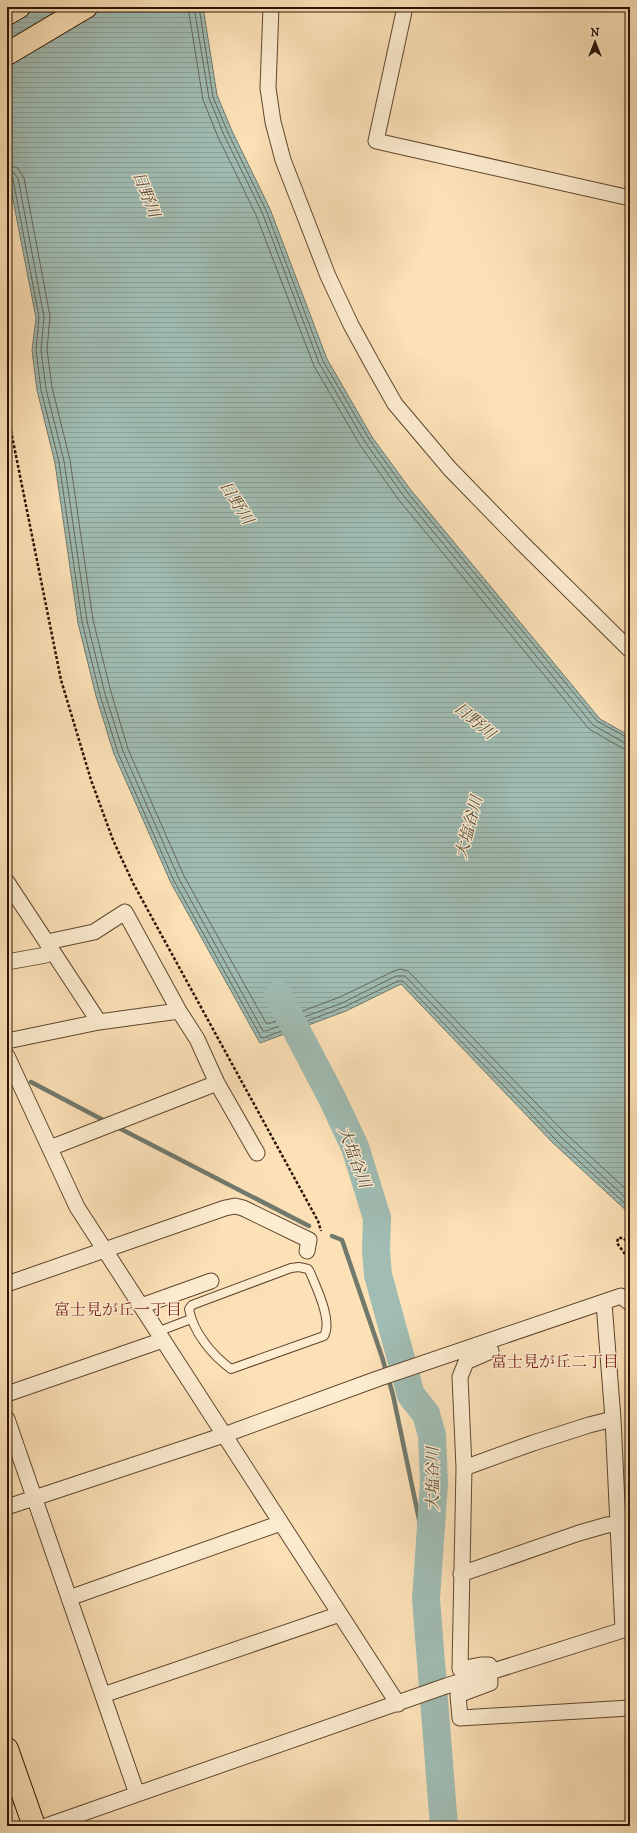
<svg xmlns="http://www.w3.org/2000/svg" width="637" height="1833" font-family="'IM FELL DW Pica','Noto Serif JP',serif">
<defs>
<pattern id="water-rules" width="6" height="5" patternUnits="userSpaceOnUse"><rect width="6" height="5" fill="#a0bcb3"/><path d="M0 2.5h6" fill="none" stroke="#8aa198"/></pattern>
</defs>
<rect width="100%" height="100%" fill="#fce1b7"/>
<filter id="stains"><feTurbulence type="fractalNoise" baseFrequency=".005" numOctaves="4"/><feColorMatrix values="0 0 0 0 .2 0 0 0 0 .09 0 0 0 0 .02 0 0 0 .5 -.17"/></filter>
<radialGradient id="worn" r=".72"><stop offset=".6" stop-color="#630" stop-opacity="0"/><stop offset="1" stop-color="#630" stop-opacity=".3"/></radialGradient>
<path fill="url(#water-rules)" stroke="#71796d" d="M7 7H203L217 95 232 131 270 209 327 359 372 437 410 489 600 719 630 736V1214L553 1143 401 984 346 1011 260 1043 171 883 114 754 96 696 78 623 55 463 37 390 32 350 36 318 7 169Z"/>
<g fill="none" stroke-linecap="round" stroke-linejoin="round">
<path stroke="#66685b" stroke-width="1" d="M188 7 203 100 218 137 256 215 314 366 360 445 398 499 589 729 622 748 630 750
M194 7 209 98 224 135 262 212 319 363 365 442 403 495 593 725 625 743 630 744
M199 7 213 97 228 133 266 210 323 361 369 439 407 492 597 721 630 739
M7 165 18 168 24 178 50 316 47 350 52 387 70 460 93 620 111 692 128 749 184 876 266 1023 268 1024 340 997 394 971 400 969 408 971 564 1132 630 1193
M7 171 14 173 18 178 44 317 41 350 46 389 64 461 87 621 105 694 123 751 179 879 263 1031H266L342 1003 396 976H405L560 1136 630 1202
M7 176H11L13 179 39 317 36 350 41 390 59 462 82 622 100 695 118 753 174 881 261 1037 263 1038 344 1007 398 981H403L556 1140 630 1208"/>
<path stroke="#71796d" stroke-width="4.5" d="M31 1082 105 1121
M117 1127 309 1226
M332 1236 342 1240 382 1357 393 1395 428 1562"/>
<path stroke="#a0bcb3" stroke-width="28" d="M278 995 332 1098 355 1147 377 1218 376 1250 378 1275 411 1395 426 1414 432 1435 434 1483 426 1599 444 1826"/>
<defs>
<path id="service" d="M299 1267 308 1269 310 1272C316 1287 333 1321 324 1336L231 1369C212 1355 193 1332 189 1309L192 1305 291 1268Z
M157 1332 191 1319"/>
<path id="minor" d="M271 7 268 88 273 122 283 160 328 276 351 325 374 367 395 404 450 469 522 543 630 650
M405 7 376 141 630 198
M7 882 99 1022
M47 942 94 932 125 912 179 1011 197 1039 217 1083 257 1153
M7 962 46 955 52 951
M7 1041 99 1022 179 1011
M7 1056 77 1207 398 1704
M50 1148 217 1083
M7 1284 225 1208 235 1206 243 1208 309 1240 307 1251
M604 1303 613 1419 623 1630
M141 1306 211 1281
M491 1351 466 1362 460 1377 464 1468 460 1669 481 1665H489L490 1683 458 1695 460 1718 630 1708
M7 1394 163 1340
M7 1419 137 1794
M464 1468 533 1443 589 1425 613 1419
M7 1507 224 1435 377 1379 621 1296 630 1303
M461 1574 579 1533 607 1525 618 1524
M69 1598 281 1523
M103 1695 340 1614
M46 1826 446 1686 623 1630 630 1629"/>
<path id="trunk" d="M7 14 19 7
M7 54 86 7
M7 1749 34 1826"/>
</defs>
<use href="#service" stroke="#5f4730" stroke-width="10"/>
<use href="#minor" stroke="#5f4730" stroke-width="17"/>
<use href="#trunk" stroke="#2b1403" stroke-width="24"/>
<path stroke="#2b1403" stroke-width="2.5" stroke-dasharray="3 2" stroke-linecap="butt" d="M7 411 61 680 91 780 113 840 133 883 318 1221 321 1231
M630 1244 623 1238H618L617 1243 630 1261"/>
<use href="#service" stroke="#fdecd0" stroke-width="8"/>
<use href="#minor" stroke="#fdecd0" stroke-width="15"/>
<use href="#trunk" stroke="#fce1b7" stroke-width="22"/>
</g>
<g text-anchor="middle" stroke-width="3" stroke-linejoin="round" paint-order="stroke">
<g font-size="16" font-style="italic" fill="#544f41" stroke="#fdecd0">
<text transform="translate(147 194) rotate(69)" y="6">日野川</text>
<text transform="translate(237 502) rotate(58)" y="6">日野川</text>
<text transform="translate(475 720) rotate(40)" y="6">日野川</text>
<text transform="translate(468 827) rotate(-75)" y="6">大塩谷川</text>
<text transform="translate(355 1157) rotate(69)" y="6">大塩谷川</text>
<text transform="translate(432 1479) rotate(-90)" y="6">大塩谷川</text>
</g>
<g font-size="16" fill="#7a1f14" stroke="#fdecd0">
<text x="118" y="1315">富士見が丘一丁目</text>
<text x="555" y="1367">富士見が丘二丁目</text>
</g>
</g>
<rect width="637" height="1833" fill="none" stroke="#fce1b7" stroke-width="24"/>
<rect x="8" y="8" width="621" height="1817" fill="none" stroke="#2b1403" stroke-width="2"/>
<rect x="12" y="12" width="613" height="1809" fill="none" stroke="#2b1403"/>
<g transform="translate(595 42)" stroke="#fdecd0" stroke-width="3" paint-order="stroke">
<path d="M0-3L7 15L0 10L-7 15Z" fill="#2b1403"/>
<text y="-6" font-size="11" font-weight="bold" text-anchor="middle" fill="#2b1403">N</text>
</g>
<rect width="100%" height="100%" filter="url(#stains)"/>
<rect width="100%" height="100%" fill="url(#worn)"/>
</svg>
